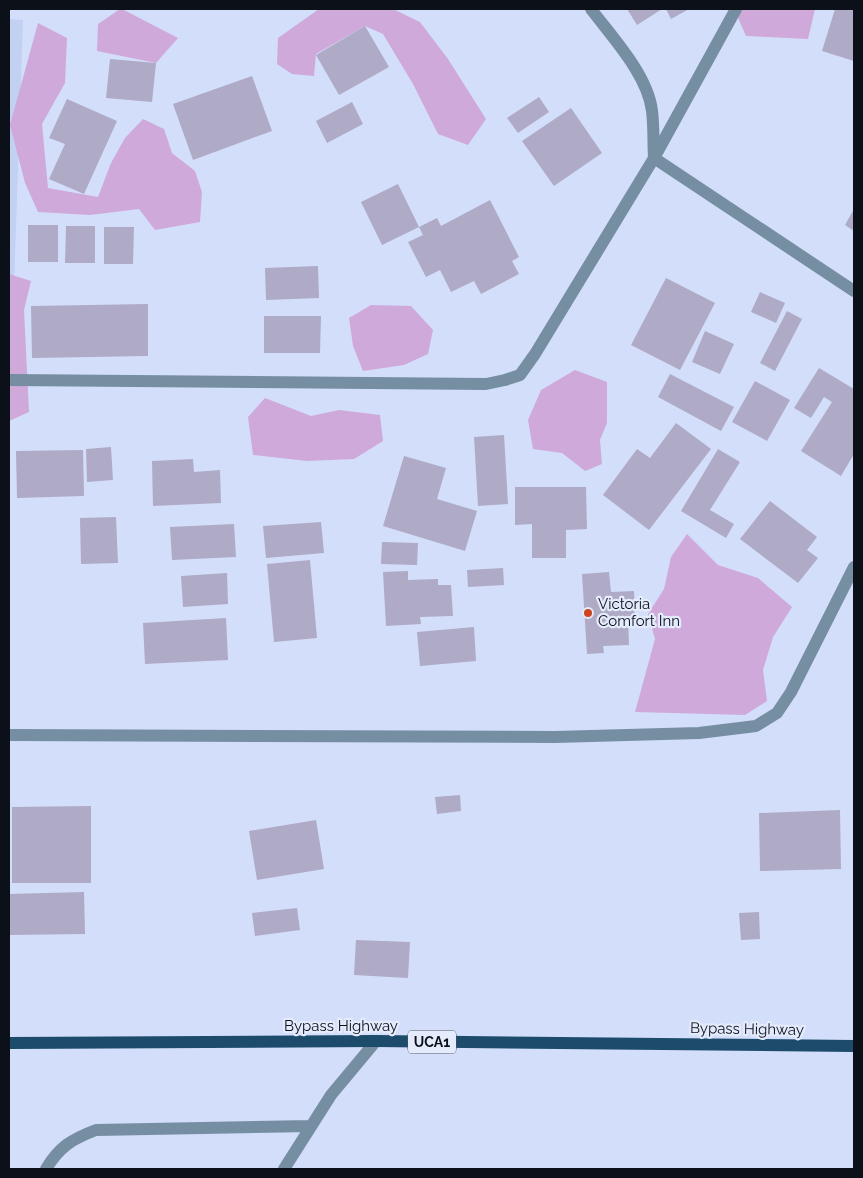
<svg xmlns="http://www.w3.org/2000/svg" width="863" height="1178" font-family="Raleway,sans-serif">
<rect width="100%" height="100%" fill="#d3defa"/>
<path fill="#c2d0f2" d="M9 19 23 20 14 285H9Z"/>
<path fill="#d0a9db" d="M120 9H122L178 38 156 63 97 51 98 24Z
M319 9H393L420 22 448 59 486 119 468 145 438 134 413 84 383 34 365 26 316 54 314 76 292 74 277 64 278 38Z
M734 9H815L808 39 746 36Z
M38 23 67 38 65 83 42 124 48 188 98 197 111 163 125 138 143 119 164 129 172 153 195 171 202 192 200 222 155 230 139 209 90 215 38 212 25 183 10 125Z
M9 274 31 281 24 310 29 412 9 421Z
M371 305 411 306 433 330 428 354 404 365 363 371 353 346 349 318Z
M575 370 607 382V423L600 440 602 464 585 471 562 453 533 449 528 420 541 390Z
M265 398 311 416 339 410 380 415 383 441 354 459 307 461 253 455 248 417Z
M687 534 718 565 758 578 792 607 773 637 763 670 767 701 745 715 635 712 655 639 648 614 664 589 671 557Z"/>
<path fill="#afaac6" d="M627 9H662L637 25Z
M666 9H689L671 19Z
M835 9H854V61L822 51Z
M365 26 389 67 339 95 316 55Z
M110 59 156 63 152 102 106 98Z
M252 76 272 131 193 160 173 104Z
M539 97 549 112 518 133 507 118Z
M67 99 117 121 84 194 49 179 65 144 49 138Z
M352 102 363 124 327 143 316 121Z
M571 108 602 153 554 186 522 141Z
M398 184 419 227 437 218 441 226 490 200 519 257 512 261 519 274 481 294 474 281 451 292 440 270 426 277 408 242 423 235 419 227 382 245 361 202Z
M854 209V231L845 225Z
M28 225H58V262H28Z
M66 226H95V263H65Z
M104 227H134L133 264H104Z
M318 266 319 298 266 300 265 268Z
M666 278 715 303 680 370 631 345Z
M760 292 785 303 776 323 751 312Z
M148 304V356L32 358 31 306Z
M787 311 802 319 775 371 760 363Z
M264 316H321L320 353H264Z
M705 331 734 344 720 374 692 362Z
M819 368 854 389V454L841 476 801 451 832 402 824 397 811 418 794 408Z
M670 374 734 407 721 431 658 397Z
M755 381 790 400 767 441 732 422Z
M676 423 711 449 649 530 603 495 637 449 650 458Z
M504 435 508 504 478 506 474 437Z
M111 447 113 480 87 482 86 449Z
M718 449 740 462 710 510 734 524 726 538 681 511Z
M83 450 84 496 17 498 16 451Z
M404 456 446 468 437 499 477 511 465 551 383 526Z
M193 459 194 472 220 470 221 503 153 506 152 461Z
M515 487H586L587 529 566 530V558H532V524L515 525Z
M770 501 817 537 807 550 818 558 798 583 740 539Z
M116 517 118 563 81 564 80 518Z
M321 522 324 553 266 558 263 526Z
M234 524 236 557 172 560 170 527Z
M382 542 418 543 417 565 381 564Z
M310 560 317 638 274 642 267 564Z
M503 568 504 585 468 587 467 570Z
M408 571V580L438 579V585H451L453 616 420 617 421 624 386 626 383 572Z
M609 572 611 592 634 591 635 619H628L629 645 603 646 604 653 587 654 582 574Z
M227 573 228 604 183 607 181 576Z
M226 618 228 660 145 664 143 623Z
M474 627 476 661 420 666 417 632Z
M460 795 461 811 437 814 435 797Z
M91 806V883H12V807Z
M840 810 841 869 760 871 759 813Z
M316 820 324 869 257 880 249 831Z
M84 892 85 934 9 935V894Z
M297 908 300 930 255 936 252 913Z
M759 912 760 939 741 940 739 913Z
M356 940 410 942 408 978 354 975Z"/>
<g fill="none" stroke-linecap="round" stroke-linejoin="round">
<path stroke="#768ea1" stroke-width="12" d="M591 9C612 37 648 75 652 111 654 126 653 142 654 158
M654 158 854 291
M9 380 486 384 505 380 520 375 535 354 654 158 736 9
M9 735 555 737 699 733 756 726 777 713 791 692 854 567
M46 1169C59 1147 72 1139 96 1130L311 1126
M284 1169 331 1095 376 1041"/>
<path stroke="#1d4b6c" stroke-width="12" d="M9 1043 376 1041 854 1046"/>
</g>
<circle fill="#cd4420" stroke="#e4ebfc" stroke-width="2" cx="588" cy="613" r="5"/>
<g text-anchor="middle" stroke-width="4.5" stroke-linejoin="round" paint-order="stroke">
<rect fill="#e4ebfc" stroke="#4d525d" stroke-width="1" x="408" y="1030.5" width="48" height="23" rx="4"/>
<g font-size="14" font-weight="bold" fill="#0c1019">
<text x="432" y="1047">UCA1</text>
</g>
<g font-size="15" fill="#0c1019" stroke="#e4ebfc" text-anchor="start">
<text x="598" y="609">Victoria<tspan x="598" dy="17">Comfort Inn</tspan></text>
</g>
<g font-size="15" fill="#0c1019" stroke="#e4ebfc">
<text x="341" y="1031">Bypass Highway</text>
<text transform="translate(747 1029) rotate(1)" y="5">Bypass Highway</text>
</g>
</g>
<rect width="863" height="1178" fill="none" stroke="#0c1019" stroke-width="20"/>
</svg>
